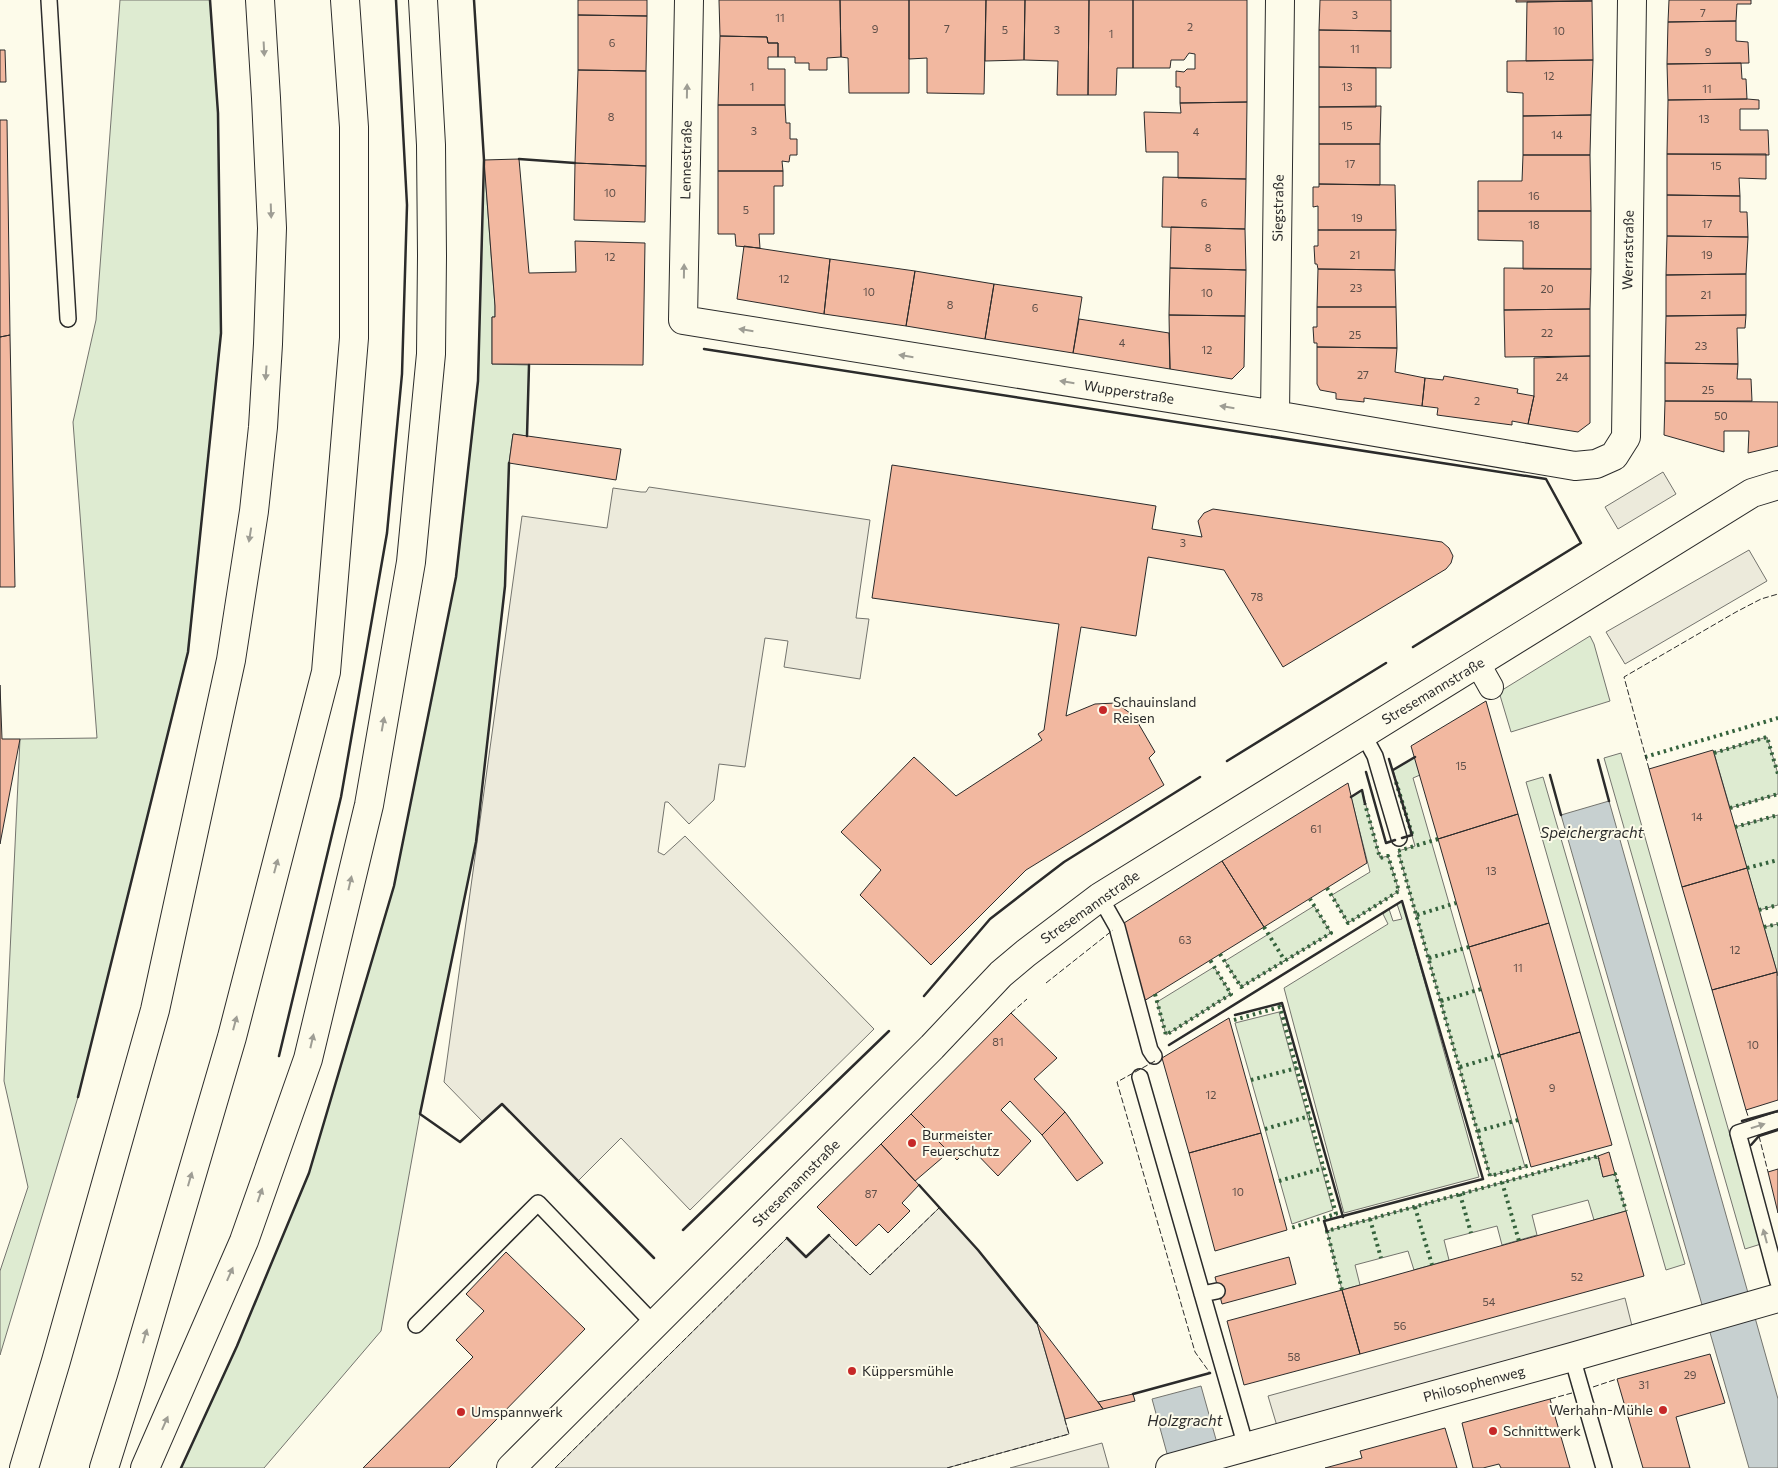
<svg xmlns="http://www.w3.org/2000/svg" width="1778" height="1468" font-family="Commissioner,sans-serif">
<rect width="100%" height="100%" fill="#fdfbea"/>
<path fill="#deebd1" stroke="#74746e" d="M120 0H210L218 113 221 333 188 652 78 1097 0 1355V1271L28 1187 4 1081 20 739 97 738 73 422 96 320Z
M484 160 495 306V317H492V364L529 365 527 436 513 434 509 463 505 586 476 842 420 1114 381 1331 264 1468H181L237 1346 309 1173 394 886 456 577 478 381Z
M1590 636 1594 644 1610 701 1511 732 1499 692Z
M1767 737 1778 774V794L1730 808 1714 753Z
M1621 753 1761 1244 1745 1249 1604 758Z
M1415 757 1420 775 1413 778 1525 1167 1490 1176 1398 851 1415 846 1393 770Z
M1543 777 1685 1264 1666 1270 1526 782Z
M1362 790 1380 858 1388 856 1399 891 1348 923 1332 895 1370 872 1351 797Z
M1778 815V905L1759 910 1735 827Z
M1402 901 1479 1177 1344 1213 1284 988 1388 924 1383 914 1389 909 1393 921 1402 919 1397 904Z
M1314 906 1331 933 1241 987 1225 961Z
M1778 924V976L1764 927Z
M1214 967 1231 994 1166 1035 1157 1002Z
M1279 1012 1333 1210 1292 1224 1235 1023Z
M1598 1156 1603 1177 1615 1174 1626 1211 1594 1220 1588 1200 1532 1215 1537 1235 1502 1245 1497 1226 1444 1240 1449 1260 1414 1270 1408 1251 1355 1265 1360 1285 1342 1290 1327 1231Z"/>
<path fill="#eceadb" stroke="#74746e" d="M1663 472 1676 494 1618 529 1605 507Z
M649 487 870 520 856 618 869 619 860 679 784 667 788 641 765 638 745 767 719 764 714 800 689 824 668 802H665L658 852 664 855 685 836 874 1029 690 1210 621 1138 578 1181 503 1104 483 1122 444 1082 522 516 607 528 613 488 641 492H646Z
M1749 550 1767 581 1625 664 1606 632Z
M939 1208 978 1250 1037 1323 1069 1434 947 1468H555L787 1238 806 1257 829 1235 870 1275Z
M1625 1298 1632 1326 1277 1426 1268 1396Z
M1102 1443 1109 1468H1010Z"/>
<path fill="#c7d0d0" stroke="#74746e" d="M1609 801 1778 1399V1468H1749L1561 815Z
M1201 1386 1224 1468H1171L1152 1399Z"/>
<path fill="#f2b8a0" stroke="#2b2b2b" d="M578 0H647V16L578 15Z
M719 0H840L841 57 827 58V70H809V63H795V57H778V43H768L767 37 720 36Z
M840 0H909V93H849L848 58 841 57Z
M909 0H986L984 94 927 93V58L909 59Z
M986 0H1025L1024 60 985 61Z
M1025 0H1089L1088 95H1057L1058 61 1024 60Z
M1089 0H1133V68H1117L1116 95H1088Z
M1133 0H1247V102L1180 103V87H1176V71L1184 72 1187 69H1195V54L1189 53 1184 60H1171L1170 68H1133Z
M1320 0H1391V31L1319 30Z
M1516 0H1592V1L1516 2Z
M1669 0H1751V4H1737L1736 21 1668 22Z
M1592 1 1593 60 1526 61 1527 2Z
M578 15 647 16 646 71 578 70Z
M1736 21V41L1748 42 1749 63 1667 64 1668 22Z
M1319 30 1391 31V68L1319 67Z
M720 36 767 37 768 43H778V57H768V69H785V105H718Z
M0 50H5L6 82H0Z
M1593 60 1591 115 1523 116V93L1507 92V61Z
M1741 63 1742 79H1746L1747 99 1668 100 1667 64Z
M1319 67 1376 68V107H1319Z
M578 70 646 71V166L575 163Z
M1747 99 1759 100V109H1740V130H1768L1769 155 1667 154 1668 100Z
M1247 102 1246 179 1178 178V152H1146L1144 112 1181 113 1180 103Z
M718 105H785L786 123H790V139H797V155H790L789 162 782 161 783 171H718Z
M1381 106 1380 144H1319V107Z
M1591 115 1590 155H1523V116Z
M0 120H7L10 335 0 337Z
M1319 144H1380V185L1319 184Z
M1667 154H1766V179L1739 178 1740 196 1667 195Z
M1523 155H1590L1591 211H1478V181H1522Z
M519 159 529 273 576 272 575 241 645 243 643 365 492 364V317H495V306L484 160Z
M575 163 646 166 645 222 574 220Z
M718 171H783V186H774V234H759L760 248 736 246 735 234H718Z
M1163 177 1246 179 1245 229 1162 227Z
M1319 184 1395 185 1396 230H1318V206L1313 207V187H1319Z
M1667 195 1740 196V212H1747L1748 237 1667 236Z
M1478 211H1591V269H1523V241L1478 240Z
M1171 227 1245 229 1246 270 1170 268Z
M1318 230H1396L1395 270 1318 269 1317 264H1315L1314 246H1318Z
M1667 236 1748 237 1746 274 1666 275Z
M744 246 830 259 824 314 737 299Z
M830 259 915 271 906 326 824 314Z
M1170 268 1246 270 1245 316 1169 315Z
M1504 268 1591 269 1590 309 1504 310Z
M1318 269 1395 270 1396 307H1317Z
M915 271 994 284 985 339 906 326Z
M1746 274V315L1666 316V275Z
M994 284 1082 297 1073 353 985 339Z
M1317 307H1396L1397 348 1317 347V343H1314L1313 327H1317Z
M1590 309V356L1505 357 1504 310Z
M1169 315 1245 316 1244 367 1232 379 1170 369Z
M1746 315 1745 328H1737L1738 364 1665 363 1666 316Z
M1079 319 1169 333 1170 369 1073 353Z
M10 335 15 587H0V337Z
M1317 347 1397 348 1395 372 1425 378 1422 406 1364 398V402L1336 399V393L1320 390 1317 384Z
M1590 356V423L1578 432 1528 424 1534 396V358Z
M1665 363 1738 364 1737 379H1751L1752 401H1665Z
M1444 376 1518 389 1517 393 1534 396 1528 424 1512 421V425L1437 415 1438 408 1422 406 1425 378 1443 380Z
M1665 401 1778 402V446L1748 453 1749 431H1724V452L1664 435Z
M513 434 621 449 616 480 509 463Z
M892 465 1156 506 1152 529 1202 537 1198 521 1204 513 1213 509 1442 542 1449 548 1453 556 1451 563 1446 569 1283 667 1224 570 1148 557 1136 636 1081 627 1066 716 1095 704 1116 703 1134 716 1155 752 1149 758 1164 785 1026 870 931 965 860 895 881 870 841 832 914 757 956 796 1042 740 1038 734 1044 730 1059 624 872 598Z
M0 685 2 739H20L0 844Z
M1486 701 1518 814 1438 839 1411 746Z
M1713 750 1747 868 1682 887 1649 769Z
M1348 783 1367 863 1264 927 1222 861Z
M1518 814 1549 923 1469 947 1438 839Z
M1222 861 1264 927 1144 1001 1124 923Z
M1747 868 1777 972 1712 990 1682 887Z
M1549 923 1580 1032 1500 1055 1469 947Z
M1777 972 1778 1100 1746 1110 1712 990Z
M1011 1013 1057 1058 1034 1079 1065 1112 1042 1135 1010 1101 1001 1110 1031 1141 998 1176 970 1147 957 1160 911 1114Z
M1229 1018 1261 1133 1189 1153 1162 1058Z
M1580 1032 1612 1145 1531 1167 1500 1055Z
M1065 1112 1103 1163 1077 1181 1042 1135Z
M911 1114 949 1152 915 1181 881 1144Z
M1261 1133 1287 1230 1215 1251 1189 1153Z
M881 1144 919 1185 902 1203 910 1211 888 1233 879 1224 856 1246 817 1207Z
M1609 1152 1615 1174 1603 1177 1598 1156Z
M1778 1169V1213L1768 1172Z
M1626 1211 1644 1276 1360 1354 1342 1290Z
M506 1252 585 1329 449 1468H363L473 1357 456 1340 484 1311 466 1294Z
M1289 1257 1296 1284 1222 1304 1215 1277Z
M1342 1290 1360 1354 1244 1385 1227 1321Z
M1037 1323 1098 1402 1103 1409 1065 1419Z
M1710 1354 1725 1403 1676 1417 1690 1468H1643L1617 1379Z
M1133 1394 1135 1401 1103 1409 1098 1402Z
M1550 1399 1570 1468H1501L1499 1464 1483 1468H1473L1462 1423Z
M1445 1428 1457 1468H1325L1362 1458 1360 1451Z"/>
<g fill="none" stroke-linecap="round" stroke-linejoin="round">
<defs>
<path id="service" d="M49 0 68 319
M1363 734 1375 756 1399 838
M1100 897 1117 927 1150 1050 1154 1056
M1140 1077 1246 1447
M1778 1120 1738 1133 1778 1282
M1202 1294 1217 1291
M416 1325 538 1203 655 1325
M1572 1357 1604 1468"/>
<path id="pedestrian" d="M1478 664 1491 687"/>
<path id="minor" d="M689 0 683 320 1275 415 1575 466 1596 464 1614 456 1626 437 1632 0
M1275 415 1280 0
M511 1468 932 1047 1001 974 1026 953 1100 897 1752 493 1778 485
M1170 1468 1572 1357 1778 1298"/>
<path id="motorway" d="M24 1468 56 1361 155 1010 231 660 254 511 263 427 268 344 272 228 266 98 260 0
M104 1468 131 1382 232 1037 326 672 354 338V127L345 0
M145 1468 244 1241 308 1059 369 805 411 562 431 354 432 256 431 145 423 0"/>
</defs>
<use href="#service" stroke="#2b2b2b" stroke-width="18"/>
<use href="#pedestrian" stroke="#2b2b2b" stroke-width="26"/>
<use href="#minor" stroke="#2b2b2b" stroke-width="30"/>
<use href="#motorway" stroke="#2b2b2b" stroke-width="30"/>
<use href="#service" stroke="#fdfbea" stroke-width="15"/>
<use href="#pedestrian" stroke="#fdfbea" stroke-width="24"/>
<use href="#minor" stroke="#fdfbea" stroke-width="28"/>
<use href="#motorway" stroke="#fdfbea" stroke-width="28"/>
<path stroke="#34623c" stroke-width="4" stroke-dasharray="2.5 4" stroke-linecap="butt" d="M1714 753 1767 737 1778 774
M1645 757 1778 718
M1396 782 1413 837
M1730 808 1778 794
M1735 827 1778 815
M1438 839 1398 851 1490 1176 1531 1165
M1747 868 1778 860
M1327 888 1348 923 1399 891 1388 856 1380 858 1365 804
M1759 910 1778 905
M1417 915 1456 903
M1264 927 1285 961
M1764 927 1778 924
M1220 954 1241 987 1331 933 1310 899
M1429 958 1469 947
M1155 994 1166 1035 1231 994 1210 960
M1441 1001 1481 989
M1234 1020 1280 1007 1336 1214 1291 1228
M1460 1067 1500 1055
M1251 1080 1297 1068
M1265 1129 1310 1116
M1478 1131 1518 1120
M1614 1174H1615L1626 1211
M1279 1181 1324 1168
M1502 1182 1519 1241
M1460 1194 1471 1233
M1415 1207 1432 1265
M1370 1219 1381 1258
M1342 1290 1327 1231 1598 1156V1159"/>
<path stroke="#2b2b2b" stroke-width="1" stroke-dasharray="6 2.5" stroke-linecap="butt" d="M1649 769 1624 677 1736 612 1761 599 1778 594
M1046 983 1113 930
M1011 1013 1027 999
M1155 1061 1117 1082 1195 1352 1210 1373
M1746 1110 1749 1119
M1759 1136 1768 1172
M1593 1387 1617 1379
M1550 1399 1572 1393
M555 1468 787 1238 806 1257 829 1235 870 1275 939 1208 978 1250 1038 1325
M947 1468 1069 1434 1064 1417"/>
<path stroke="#2b2b2b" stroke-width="2.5" d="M519 159 575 163
M704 349 1546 479 1581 543 1413 647
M527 436 529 365
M509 463 505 586 476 842 420 1114 460 1142 502 1104 654 1258
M1389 759 1412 835 1402 838
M1598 760 1609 801
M1227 761 1386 663
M1393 770 1415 757
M1366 772 1386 843 1395 840
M1550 775 1561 815
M1351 797 1362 790 1365 804
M924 996 990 919 1030 888 1064 862 1200 777
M1235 1015 1282 1003 1343 1217
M1169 1045 1402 901 1483 1179 1324 1221 1327 1231
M279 1056 341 797 387 533 402 374 407 205 396 0
M78 1097 188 652 221 333 218 113 210 0
M1742 1121 1778 1111
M1751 1145 1759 1136 1778 1130
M919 1185 978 1250 1037 1323
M683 1230 889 1031
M787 1238 806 1257 829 1235
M1133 1394 1210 1373
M181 1468 237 1346 309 1173 394 886 456 577 478 381 484 160 474 0"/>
</g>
<defs><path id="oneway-solid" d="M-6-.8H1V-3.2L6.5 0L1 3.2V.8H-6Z" transform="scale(1.25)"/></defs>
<g fill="#9e9d94">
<use href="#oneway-solid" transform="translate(264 49) rotate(87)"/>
<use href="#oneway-solid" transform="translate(687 91) rotate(-89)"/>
<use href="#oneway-solid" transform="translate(271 211) rotate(88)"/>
<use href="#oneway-solid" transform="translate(684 271) rotate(-89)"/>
<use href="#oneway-solid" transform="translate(746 330) rotate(-171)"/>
<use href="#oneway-solid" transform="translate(906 356) rotate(-171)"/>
<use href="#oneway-solid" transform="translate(266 373) rotate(94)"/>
<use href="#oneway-solid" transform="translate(1067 382) rotate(-171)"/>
<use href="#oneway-solid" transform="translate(1227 407) rotate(-171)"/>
<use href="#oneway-solid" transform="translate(250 535) rotate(99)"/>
<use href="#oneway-solid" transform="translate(383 724) rotate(-80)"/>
<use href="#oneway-solid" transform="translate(276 866) rotate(-75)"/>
<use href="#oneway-solid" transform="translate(350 883) rotate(-77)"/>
<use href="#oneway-solid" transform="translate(235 1023) rotate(-75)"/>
<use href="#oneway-solid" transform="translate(312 1041) rotate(-77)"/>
<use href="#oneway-solid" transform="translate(1758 1126) rotate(-17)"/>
<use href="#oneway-solid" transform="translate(190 1179) rotate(-74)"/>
<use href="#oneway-solid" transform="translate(260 1195) rotate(-71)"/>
<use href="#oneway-solid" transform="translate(1765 1236) rotate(-105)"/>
<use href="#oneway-solid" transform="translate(230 1274) rotate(-66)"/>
<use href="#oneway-solid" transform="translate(145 1336) rotate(-74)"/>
<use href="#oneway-solid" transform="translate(165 1423) rotate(-66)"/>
</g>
<g fill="#c62828" stroke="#fdfbea" stroke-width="2">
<circle cx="1103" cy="710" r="5"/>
<circle cx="912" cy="1143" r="5"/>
<circle cx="852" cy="1371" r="5"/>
<circle cx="1663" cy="1410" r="5"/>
<circle cx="461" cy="1412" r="5"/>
<circle cx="1493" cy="1431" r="5"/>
</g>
<g text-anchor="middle" stroke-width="4" stroke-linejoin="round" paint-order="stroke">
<g font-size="11" fill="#5d4e48">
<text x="1703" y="17">7</text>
<text x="1355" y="19">3</text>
<text x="780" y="22">11</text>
<text x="1190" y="31">2</text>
<text x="875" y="33">9</text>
<text x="947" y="33">7</text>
<text x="1005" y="34">5</text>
<text x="1057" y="34">3</text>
<text x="1559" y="35">10</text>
<text x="1111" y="38">1</text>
<text x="612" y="47">6</text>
<text x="1355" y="53">11</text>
<text x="1708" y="56">9</text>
<text x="1549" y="80">12</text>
<text x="752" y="91">1</text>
<text x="1347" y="91">13</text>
<text x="1707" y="93">11</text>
<text x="611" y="121">8</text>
<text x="1704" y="123">13</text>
<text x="1347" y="130">15</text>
<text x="754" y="135">3</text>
<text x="1196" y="136">4</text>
<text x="1557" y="139">14</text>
<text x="1350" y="168">17</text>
<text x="1716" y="170">15</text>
<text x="610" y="197">10</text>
<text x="1534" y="200">16</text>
<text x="1204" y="207">6</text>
<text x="746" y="214">5</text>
<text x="1357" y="222">19</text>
<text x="1707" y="228">17</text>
<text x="1534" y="229">18</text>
<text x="1208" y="252">8</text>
<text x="1355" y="259">21</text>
<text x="1707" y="259">19</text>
<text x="610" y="261">12</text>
<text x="784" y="283">12</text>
<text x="1356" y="292">23</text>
<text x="1547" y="293">20</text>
<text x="869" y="296">10</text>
<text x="1207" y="297">10</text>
<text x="1706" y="299">21</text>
<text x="950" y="309">8</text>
<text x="1035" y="312">6</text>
<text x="1547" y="337">22</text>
<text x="1355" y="339">25</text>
<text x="1122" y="347">4</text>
<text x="1701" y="350">23</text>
<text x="1207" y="354">12</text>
<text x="1363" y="379">27</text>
<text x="1562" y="381">24</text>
<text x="1708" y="394">25</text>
<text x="1477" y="405">2</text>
<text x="1721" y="420">50</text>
<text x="1183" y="547">3</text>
<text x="1257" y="601">78</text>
<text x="1461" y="770">15</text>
<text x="1697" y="821">14</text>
<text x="1316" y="833">61</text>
<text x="1491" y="875">13</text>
<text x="1185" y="944">63</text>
<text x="1735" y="954">12</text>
<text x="1518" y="972">11</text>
<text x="998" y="1046">81</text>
<text x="1753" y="1049">10</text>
<text x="1552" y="1092">9</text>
<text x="1211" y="1099">12</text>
<text x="1238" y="1196">10</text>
<text x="871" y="1198">87</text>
<text x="1577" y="1281">52</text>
<text x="1489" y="1306">54</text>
<text x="1400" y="1330">56</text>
<text x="1294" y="1361">58</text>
<text x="1690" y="1379">29</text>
<text x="1644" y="1389">31</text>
</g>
<g font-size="14" fill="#2b2b2b" stroke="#fdfbea">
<text transform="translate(686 160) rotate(-89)" y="5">Lennestraße</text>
<text transform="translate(1278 208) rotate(-89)" y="5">Siegstraße</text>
<text transform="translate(1628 250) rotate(-89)" y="5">Werrastraße</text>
<text transform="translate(1129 392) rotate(9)" y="5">Wupperstraße</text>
<text transform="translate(1433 691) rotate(-31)" y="5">Stresemannstraße</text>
<text transform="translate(1090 907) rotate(-35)" y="5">Stresemannstraße</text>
<text transform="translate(796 1183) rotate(-45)" y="5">Stresemannstraße</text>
<text transform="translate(1474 1384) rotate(-15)" y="5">Philosophenweg</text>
</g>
<g font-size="14" fill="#2b2b2b" stroke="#fdfbea" text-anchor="start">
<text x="1113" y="707">Schauinsland<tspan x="1113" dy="16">Reisen</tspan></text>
<text x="922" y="1140">Burmeister<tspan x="922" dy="16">Feuerschutz</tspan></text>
<text x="862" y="1376">Küppersmühle</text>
<text x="1653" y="1415" text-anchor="end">Werhahn-Mühle</text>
<text x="471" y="1417">Umspannwerk</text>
<text x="1503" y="1436">Schnittwerk</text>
</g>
<g font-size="15" font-style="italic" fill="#2b2b2b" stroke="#fdfbea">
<text x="1592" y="838">Speichergracht</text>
<text x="1185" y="1426">Holzgracht</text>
</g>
</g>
</svg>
